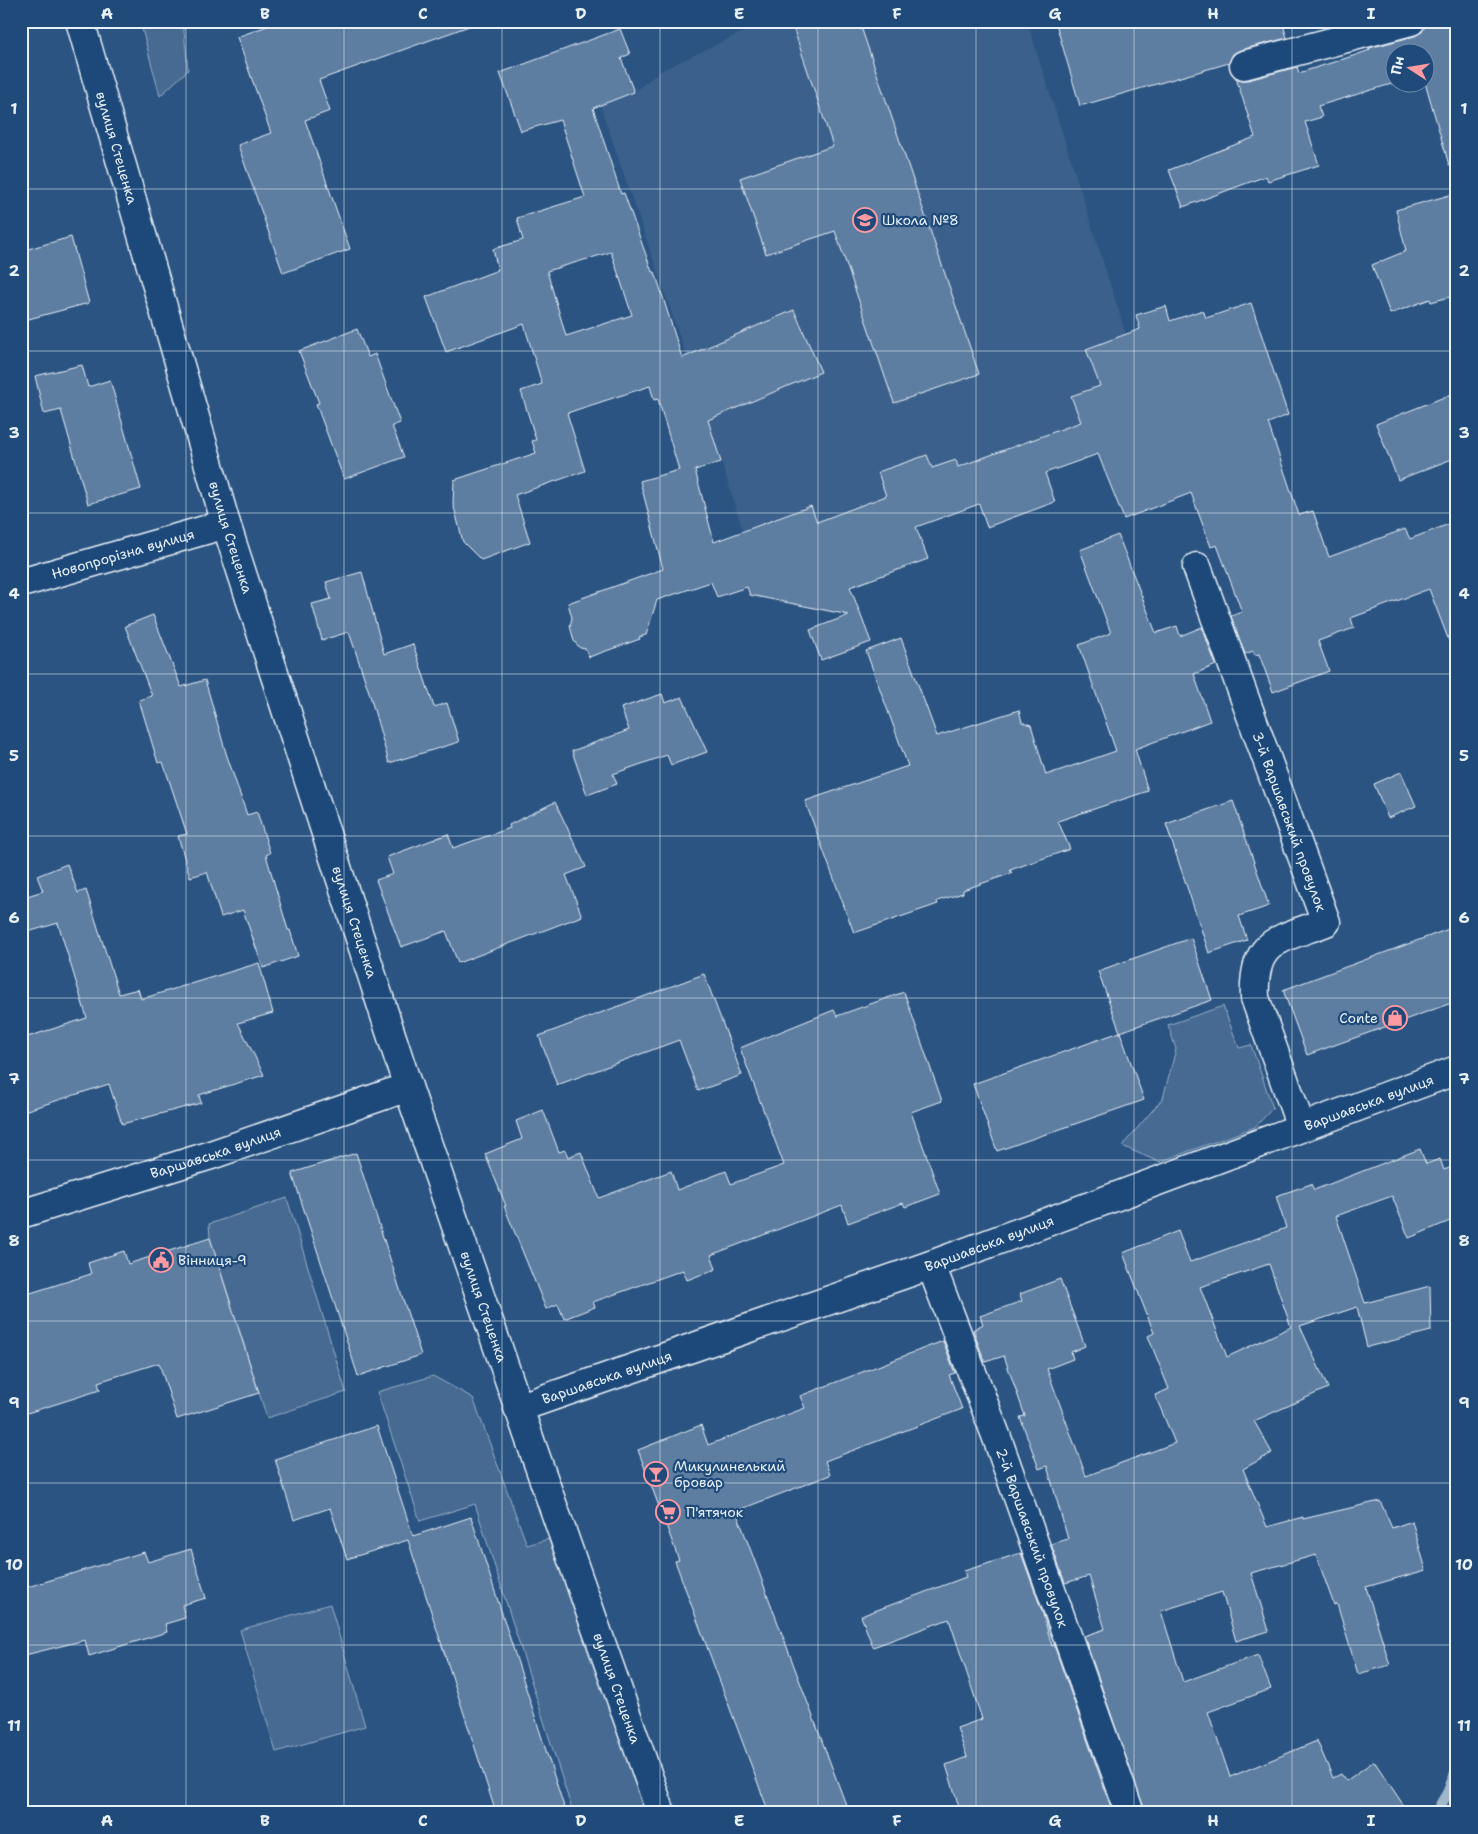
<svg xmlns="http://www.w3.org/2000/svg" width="1478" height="1834" font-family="'Shantell Sans',sans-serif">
<rect width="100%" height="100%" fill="#2b5482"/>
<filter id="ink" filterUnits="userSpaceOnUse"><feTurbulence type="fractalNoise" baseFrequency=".02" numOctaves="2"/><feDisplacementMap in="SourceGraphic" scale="10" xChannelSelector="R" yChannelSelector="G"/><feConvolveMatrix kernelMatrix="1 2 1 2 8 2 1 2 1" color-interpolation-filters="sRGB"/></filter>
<g filter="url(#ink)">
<path fill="#3a608b" d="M766 21H1027L1126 334 1087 349 1100 386 1072 396 1081 422 958 467 955 460 932 468 927 455 878 472 886 496 817 522 811 506 743 531 710 425 600 105 634 92 660 71Z"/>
<path fill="#476b93" stroke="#98aec6" d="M140 21H183L188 70 160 96Z
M1223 1006 1239 1048 1251 1045 1273 1108 1255 1127 1159 1162 1122 1146 1163 1098 1176 1049 1168 1025Z
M287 1198 346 1392 267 1418 210 1238 209 1224Z
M433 1376 473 1398 527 1545 549 1539 647 1813H573L475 1504 420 1521 377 1392Z
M330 1604 365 1726 276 1752 240 1630Z"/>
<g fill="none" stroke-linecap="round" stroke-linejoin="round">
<path stroke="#a0b6cb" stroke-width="11" d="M1440 1813 1441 1804 1448 1792 1457 1769"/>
</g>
<path fill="#5d7da1" stroke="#e8f1f8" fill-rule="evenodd" d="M281 21H471L472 25 319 80 330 111 305 120 350 249 283 273 238 145 271 133 237 37Z
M791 21H859L979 374 894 403 835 231 766 254 740 178 833 146Z
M1076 21H1282L1287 38 1240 50 1233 54 1229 63 1080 106 1057 27Z
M1426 21H1457V164L1449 165 1425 82 1426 52H1396V82H1398L1318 106 1322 117 1305 122 1319 165 1268 181 1266 176 1183 207 1169 170 1255 137 1236 78 1240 80H1248L1297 67 1299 73 1353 56 1370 50 1369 48 1415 36 1422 32Z
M620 29 630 54 621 58 634 92 593 108 621 194 624 193 652 272H655L682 358 794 310 821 372 708 420 721 462 695 470 714 542 811 506 817 522 886 496 878 472 927 455 932 468 956 460 958 467 1081 422 1071 396 1100 386 1086 349 1140 329 1136 315 1166 306 1170 321 1203 310 1206 318 1251 303 1288 415 1268 423 1299 515 1313 511 1329 557 1405 529 1410 539 1457 521V653L1454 654 1429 589 1351 618 1354 628 1318 641 1329 671 1273 692 1259 654 1255 655 1253 651 1245 654 1231 616 1242 612 1217 545 1211 547 1191 493 1124 519 1098 454 1045 473 1055 502 987 527 979 504 916 527 928 559 850 587 871 642 821 660 810 630 849 615 750 595 747 587 717 597 711 582 657 600 646 635 639 637 640 639 589 657 586 649 580 648 574 641 570 626 572 618 568 603 663 569 640 481 679 470 658 399 654 400 650 386 567 413 585 471 515 495 530 542 481 560 463 542 453 503 454 480 536 453 532 441 536 440 521 391 542 384 524 324 446 352 426 297 498 270 493 249 523 240 517 218 585 197 560 120 521 131 500 73ZM611 252 632 315 566 336 547 271Z
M1457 193V295L1431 302 1430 299 1390 314 1372 265 1406 251 1396 210Z
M71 237 89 303 21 321V251Z
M357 329 368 357 375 354 400 423 392 426 404 457 344 479 316 404 319 403 299 351Z
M82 365 88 387 110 380 141 489 88 504 61 410 44 414 35 376Z
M1457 392V457L1398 480 1376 424Z
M1118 535 1156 633 1177 626 1180 636 1202 627 1216 665 1194 674 1210 721 1135 749 1148 791 1058 821 1070 849 1010 870 1012 873 963 890V893L937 901 938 904 854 933 805 801 908 766 866 651 901 638 937 736 1019 710 1022 722 1031 725 1046 775 1116 751 1079 645 1111 633 1080 550Z
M362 572 384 654 413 644 434 707 447 703 459 742 389 763 369 692 349 632 322 640 312 604 331 599 326 582Z
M153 615 181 687 205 680 226 753 247 815 257 812 270 853 266 855 288 930H290L298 956 263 968 243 910 221 917 207 872 190 877 178 836 187 834 163 762 158 763 139 700 152 696 125 626Z
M662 694 665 703 682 697 707 752 671 765 667 755 613 774 617 784 587 795 572 751 629 730 621 708Z
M1401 772 1416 806 1388 818 1374 784Z
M1233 801 1269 906 1239 916 1247 940 1209 953 1166 824Z
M555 802 586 867 566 875 582 916 458 963 446 931 401 947 376 880 393 874 387 857 448 834 453 848 510 828 509 825Z
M67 864 78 893 86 890 119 994 138 989 141 999 259 963 273 1013 238 1023 264 1075 199 1095 201 1103 122 1124 109 1084 21 1112V1039L87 1018 58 923 21 934V898L43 891 37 876Z
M1457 926V1001L1307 1055 1283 990Z
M1191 938 1212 1000 1120 1032 1098 971Z
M704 974 742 1075 698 1091 679 1040 557 1085 539 1036Z
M904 992 942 1101 911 1112 940 1194 905 1207 903 1203 848 1223 842 1205 711 1255 716 1269 687 1280 683 1270 593 1302 595 1307 564 1319 558 1304 546 1309 504 1206H506L485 1154 522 1139 516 1121 543 1110 559 1152 565 1150 568 1157 581 1152 599 1198 671 1171 677 1190 726 1171 731 1184 784 1165 740 1048 834 1010 837 1016Z
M1120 1032 1144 1100 997 1151 973 1084Z
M1420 1149 1426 1164 1440 1159 1444 1170 1457 1165V1218L1409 1238 1392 1196 1336 1216 1365 1303 1430 1286 1431 1331 1367 1347 1357 1307 1300 1326 1328 1388 1254 1421 1272 1453 1243 1469 1267 1527 1303 1517V1519L1380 1501 1392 1528 1412 1521 1426 1570 1366 1587 1390 1665 1358 1674 1337 1604 1334 1605 1316 1555 1251 1573 1269 1631 1236 1641 1222 1592 1161 1611 1183 1682 1258 1655 1271 1689 1208 1712 1230 1777 1317 1741 1333 1778 1341 1774 1346 1781 1374 1761 1408 1812 1145 1813 1084 1636 1105 1629 1089 1576 1065 1583 1051 1544 1068 1539 1047 1466 1039 1469 1020 1417 1025 1416 1004 1356 985 1362 973 1330 983 1324 980 1316 1022 1301 1020 1294 1060 1279 1085 1346 1071 1352 1073 1359 1047 1369 1086 1476 1175 1443 1155 1395 1169 1389 1148 1336 1154 1333 1123 1253 1178 1231 1190 1262 1286 1228 1276 1196 1311 1184 1314 1190ZM1269 1264 1291 1327 1227 1357 1200 1287Z
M356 1153 421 1355 358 1376 292 1173Z
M210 1238 259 1393 177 1419 159 1363 98 1382 100 1390 21 1415V1296L91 1274 88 1263 124 1251 128 1264Z
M943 1341 955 1373 949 1375 962 1409 825 1461 830 1475 736 1511 849 1813H769L675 1561 679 1560 638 1450 701 1425 708 1445 805 1408 800 1396Z
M377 1426 413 1536 471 1517 566 1813H496L408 1540 347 1559 330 1508 294 1520 275 1459Z
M191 1549 206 1598 182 1605 185 1618 165 1624 167 1632 89 1656 85 1640 21 1656V1589L144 1552 148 1562Z
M1021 1553 1042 1611 1052 1646 1054 1645 1113 1813H961L946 1765 967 1757 957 1728 982 1719 949 1619 873 1647 861 1616 966 1577 964 1571Z"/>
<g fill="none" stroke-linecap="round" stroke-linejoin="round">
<defs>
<g id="minor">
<path id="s1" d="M80 21 226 524 408 1087 533 1449 661 1813"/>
<path d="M1244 65 1411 21"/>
<path id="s2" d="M1197 567 1326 922C1279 940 1252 939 1255 998L1301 1127"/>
<path id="s3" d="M21 583 226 524"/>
<path id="s4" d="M21 1214 208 1156 408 1087"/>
<path id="s5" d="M931 1265 997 1438 1130 1813"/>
<path id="s6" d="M518 1408 931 1265 1457 1070"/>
</g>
</defs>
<use href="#minor" stroke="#e8f1f8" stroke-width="31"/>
<use href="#minor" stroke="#1f4a7a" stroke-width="28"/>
</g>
</g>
<path fill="none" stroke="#e8f1f8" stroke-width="1" stroke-opacity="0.55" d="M186 21V1813M344 21V1813M502 21V1813M660 21V1813M818 21V1813M976 21V1813M1134 21V1813M1292 21V1813M21 189H1457M21 351H1457M21 513H1457M21 674H1457M21 836H1457M21 998H1457M21 1160H1457M21 1321H1457M21 1483H1457M21 1645H1457"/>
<defs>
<symbol id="school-ring" viewBox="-11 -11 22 22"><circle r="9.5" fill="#1f4a7a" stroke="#ff9aa2" stroke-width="1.5"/><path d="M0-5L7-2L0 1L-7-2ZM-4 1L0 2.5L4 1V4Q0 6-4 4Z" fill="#ff9aa2"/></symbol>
<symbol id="shop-ring" viewBox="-11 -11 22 22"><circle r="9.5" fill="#1f4a7a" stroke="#ff9aa2" stroke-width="1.5"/><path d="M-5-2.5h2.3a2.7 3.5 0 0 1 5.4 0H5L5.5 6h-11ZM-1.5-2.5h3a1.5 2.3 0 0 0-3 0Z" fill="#ff9aa2"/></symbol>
<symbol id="civic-ring" viewBox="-11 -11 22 22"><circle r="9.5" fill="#1f4a7a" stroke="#ff9aa2" stroke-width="1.5"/><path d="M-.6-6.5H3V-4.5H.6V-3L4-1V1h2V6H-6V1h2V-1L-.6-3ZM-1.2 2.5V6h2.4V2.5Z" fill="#ff9aa2"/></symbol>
<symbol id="bar-ring" viewBox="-11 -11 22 22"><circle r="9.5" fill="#1f4a7a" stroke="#ff9aa2" stroke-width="1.5"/><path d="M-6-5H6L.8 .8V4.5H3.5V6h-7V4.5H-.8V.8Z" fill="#ff9aa2"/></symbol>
<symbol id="supermarket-ring" viewBox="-11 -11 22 22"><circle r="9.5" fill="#1f4a7a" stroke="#ff9aa2" stroke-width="1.5"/><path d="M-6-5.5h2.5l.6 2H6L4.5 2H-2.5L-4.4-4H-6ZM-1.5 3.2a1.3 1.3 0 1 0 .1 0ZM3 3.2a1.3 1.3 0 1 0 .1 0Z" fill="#ff9aa2"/></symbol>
</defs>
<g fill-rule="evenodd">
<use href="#school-ring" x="851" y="206" width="28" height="28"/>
<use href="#shop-ring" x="1381" y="1004" width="28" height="28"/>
<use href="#civic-ring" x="147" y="1246" width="28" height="28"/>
<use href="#bar-ring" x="642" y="1460" width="28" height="28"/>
<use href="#supermarket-ring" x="654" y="1498" width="28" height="28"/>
</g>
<g text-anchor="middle" stroke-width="4.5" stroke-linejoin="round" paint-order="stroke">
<g font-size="14" fill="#e8f1f8" stroke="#1f4a7a">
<text dy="5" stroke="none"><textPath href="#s1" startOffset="132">вулиця Стеценка</textPath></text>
<text dy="5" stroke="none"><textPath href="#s1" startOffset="538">вулиця Стеценка</textPath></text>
<text dy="5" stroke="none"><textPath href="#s3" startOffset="106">Новопрорізна вулиця</textPath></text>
<text dy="5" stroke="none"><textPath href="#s2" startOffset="271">3-й Варшавський провулок</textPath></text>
<text dy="5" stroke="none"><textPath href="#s1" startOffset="942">вулиця Стеценка</textPath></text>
<text dy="5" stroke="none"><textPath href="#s6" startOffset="904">Варшавська вулиця</textPath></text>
<text dy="5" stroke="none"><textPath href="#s4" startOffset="204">Варшавська вулиця</textPath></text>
<text dy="5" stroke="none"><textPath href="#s6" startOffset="499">Варшавська вулиця</textPath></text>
<text dy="5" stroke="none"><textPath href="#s1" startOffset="1348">вулиця Стеценка</textPath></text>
<text dy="5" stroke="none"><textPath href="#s6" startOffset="94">Варшавська вулиця</textPath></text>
<text dy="5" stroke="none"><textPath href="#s5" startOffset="291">2-й Варшавський провулок</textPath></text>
<text dy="5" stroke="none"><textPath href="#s1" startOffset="1752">вулиця Стеценка</textPath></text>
</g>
<g font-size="14" fill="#e8f1f8" stroke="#1f4a7a" text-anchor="start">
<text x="882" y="225">Школа №8</text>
<text x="1378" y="1023" text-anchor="end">Conte</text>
<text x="178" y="1265">Вінниця-9</text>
<text x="674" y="1471">Микулинелький<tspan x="674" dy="16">бровар</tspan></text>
<text x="686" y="1517">П'ятячок</text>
</g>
</g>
<rect width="1478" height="1834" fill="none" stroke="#1f4a7a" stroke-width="55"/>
<g transform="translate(1410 68) rotate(282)"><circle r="24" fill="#1f4a7a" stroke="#6f8dac"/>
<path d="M0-4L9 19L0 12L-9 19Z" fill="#ff9aa2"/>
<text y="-8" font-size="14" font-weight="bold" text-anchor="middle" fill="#e8f1f8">Пн</text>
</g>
<rect x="28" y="28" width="1422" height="1778" fill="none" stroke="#e8f1f8" stroke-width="2"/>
<g font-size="16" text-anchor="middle" font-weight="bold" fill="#e8f1f8">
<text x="107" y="19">A</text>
<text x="265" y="19">B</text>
<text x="423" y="19">C</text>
<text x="581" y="19">D</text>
<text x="739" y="19">E</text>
<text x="897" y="19">F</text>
<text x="1055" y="19">G</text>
<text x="1213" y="19">H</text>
<text x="1371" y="19">I</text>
<text x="14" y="114">1</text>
<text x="1464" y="114">1</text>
<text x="14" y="276">2</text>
<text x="1464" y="276">2</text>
<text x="14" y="438">3</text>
<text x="1464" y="438">3</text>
<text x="14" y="599">4</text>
<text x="1464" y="599">4</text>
<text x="14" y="761">5</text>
<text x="1464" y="761">5</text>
<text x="14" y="923">6</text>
<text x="1464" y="923">6</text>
<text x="14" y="1084">7</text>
<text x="1464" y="1084">7</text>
<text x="14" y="1246">8</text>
<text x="1464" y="1246">8</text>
<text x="14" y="1408">9</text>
<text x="1464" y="1408">9</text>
<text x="14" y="1570">10</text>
<text x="1464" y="1570">10</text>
<text x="14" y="1731">11</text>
<text x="1464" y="1731">11</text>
<text x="107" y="1826">A</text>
<text x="265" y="1826">B</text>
<text x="423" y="1826">C</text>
<text x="581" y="1826">D</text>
<text x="739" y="1826">E</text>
<text x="897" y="1826">F</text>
<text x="1055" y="1826">G</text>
<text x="1213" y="1826">H</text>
<text x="1371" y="1826">I</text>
</g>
</svg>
